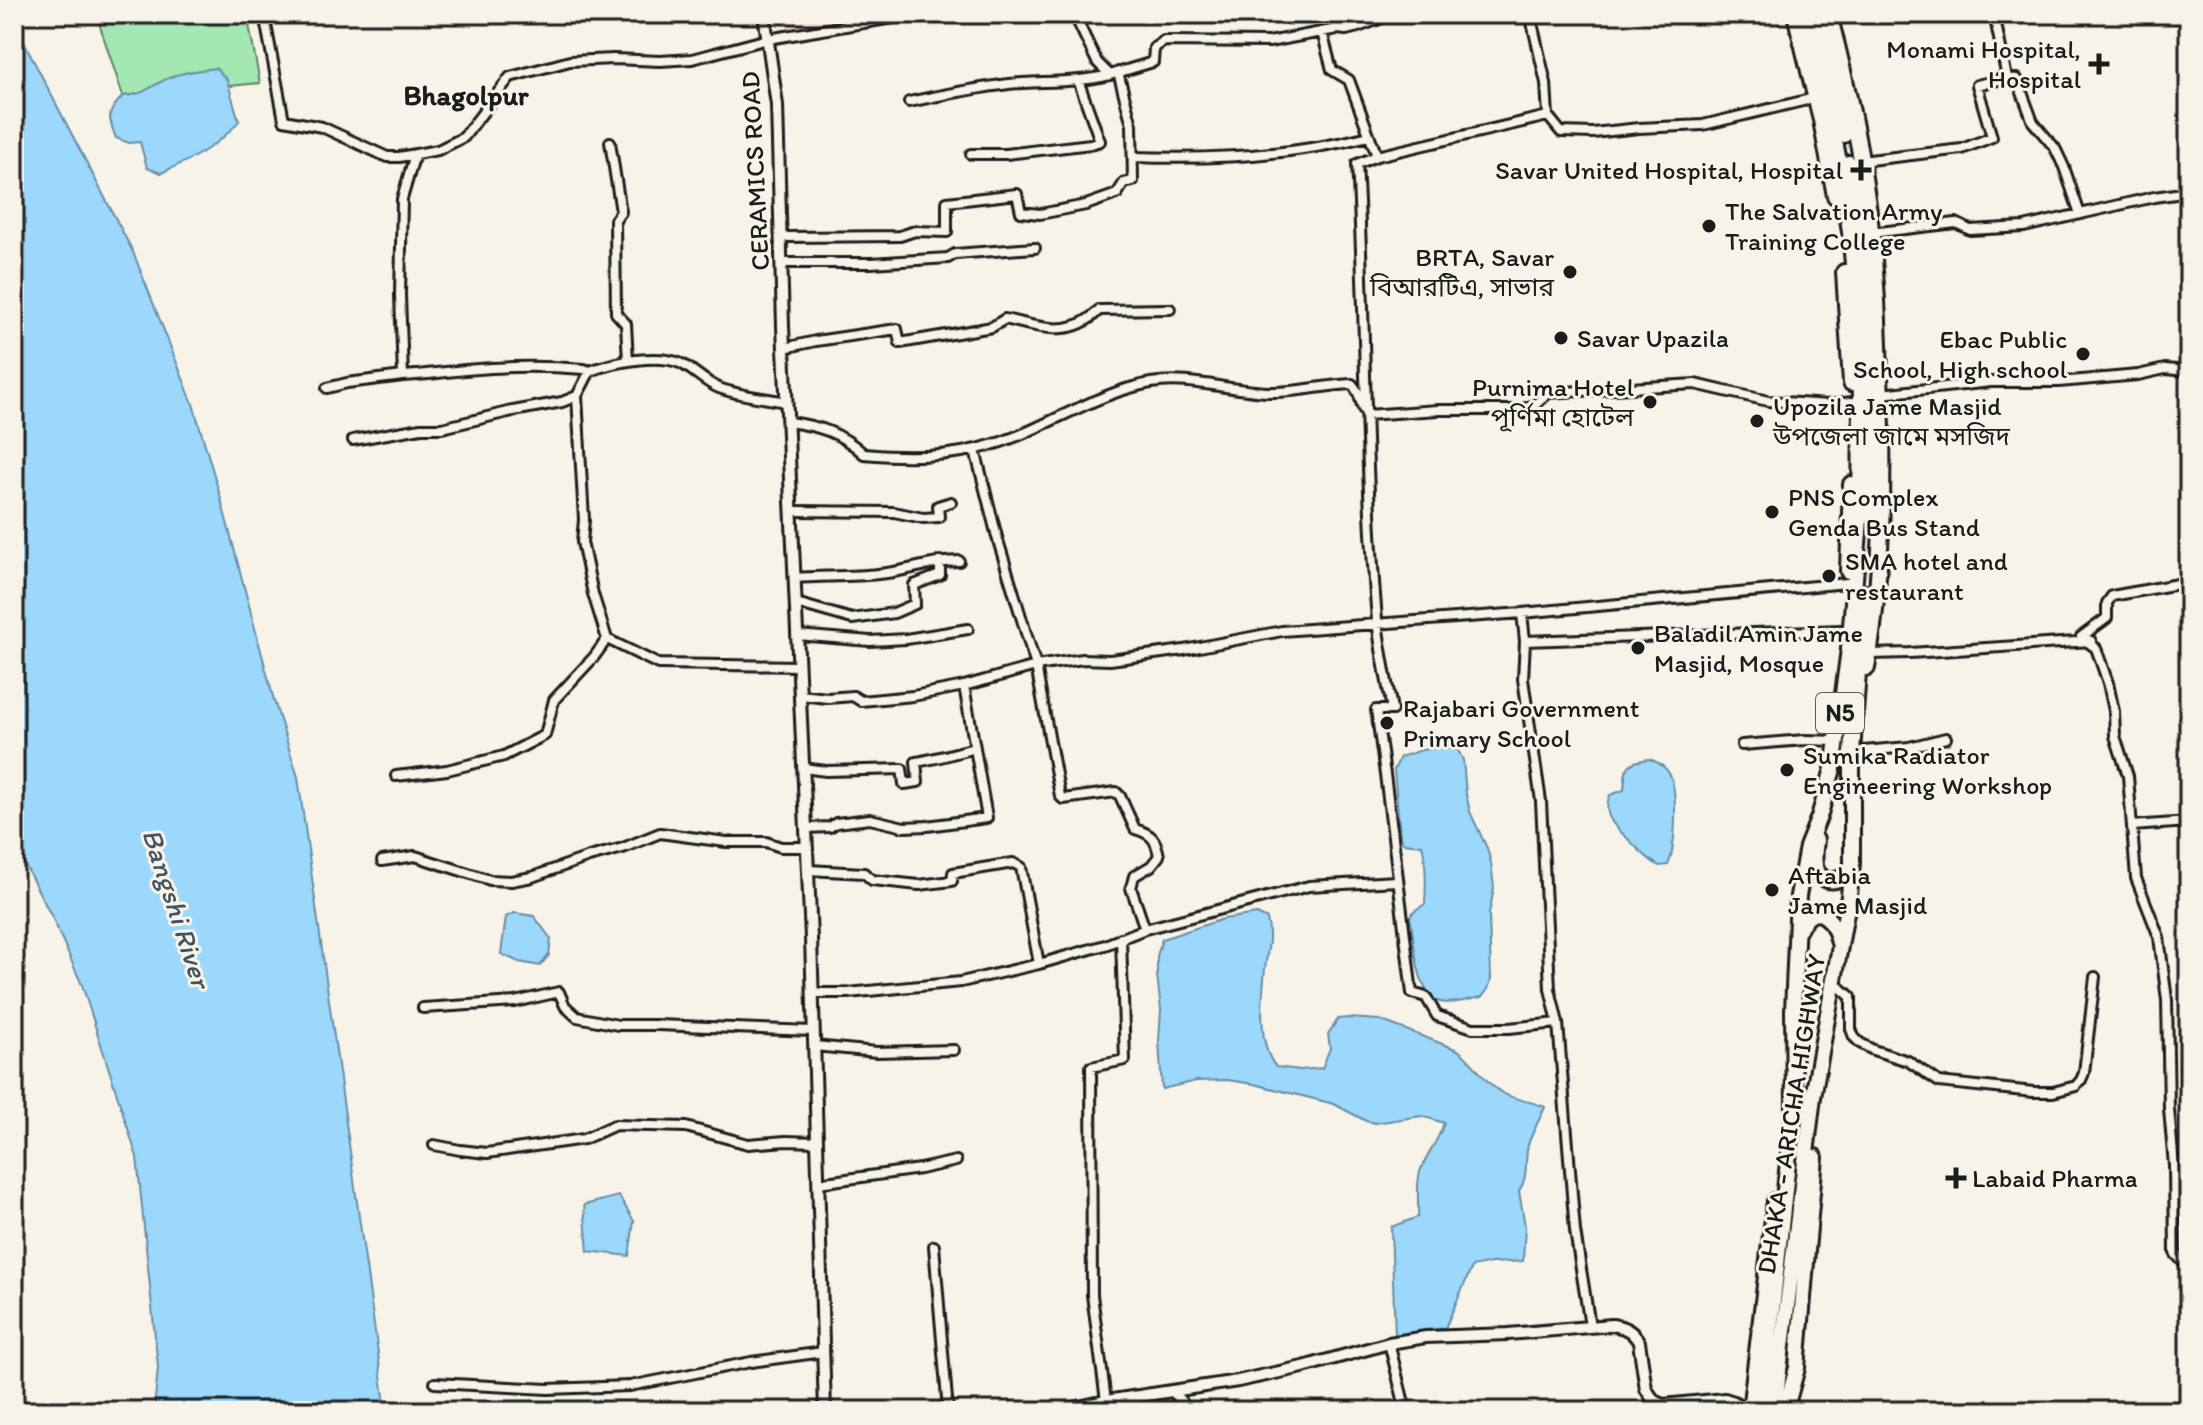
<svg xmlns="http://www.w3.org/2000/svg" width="2203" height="1425" font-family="Itim,'Noto Sans Bengali',sans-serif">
<rect width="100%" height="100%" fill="#f7f3e8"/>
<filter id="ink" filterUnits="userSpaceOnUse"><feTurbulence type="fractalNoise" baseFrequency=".0125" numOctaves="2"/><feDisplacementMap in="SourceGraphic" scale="16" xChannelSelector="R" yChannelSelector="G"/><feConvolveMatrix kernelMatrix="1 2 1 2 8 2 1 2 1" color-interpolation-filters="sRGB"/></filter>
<g filter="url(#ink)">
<path fill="#f5e1d5" d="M783 14H917L789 33Z"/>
<path fill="#a3e7b2" stroke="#608267" stroke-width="2" d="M96 14H247L260 83 123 96Z"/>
<path fill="#9bd8fc" stroke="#688da2" stroke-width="2" d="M14 23 133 252 193 404 219 492 275 704 298 777 386 1411H154L158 1367 137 1157 82 985 53 919 14 844Z
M216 68 227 80 239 121C219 146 190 160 161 173L147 168 140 142 129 143 116 138C108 117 106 113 123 96 146 95 151 85 171 77 185 71 201 70 216 68Z
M1446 747 1458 750 1463 760 1466 794 1470 812 1487 848 1491 863 1494 888 1489 914 1491 980 1488 989 1482 997C1469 999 1449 1006 1437 1001 1416 992 1414 936 1410 917L1414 911 1425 904C1426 886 1427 862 1422 845L1403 843 1400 835 1394 770 1400 757 1422 750Z
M1649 759C1659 762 1669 769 1672 780 1677 799 1676 848 1668 865L1659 866C1647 859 1639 850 1629 840 1616 827 1601 817 1610 795L1624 790C1626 768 1624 762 1649 759Z
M514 913 534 916 551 939 549 955 540 966 519 962 501 954 506 917Z
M1257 914 1267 919C1272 938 1267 951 1265 969 1262 996 1257 1045 1276 1067L1300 1070 1322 1068 1330 1048 1328 1034 1338 1019 1349 1018 1380 1020 1458 1050C1473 1061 1481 1077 1495 1088 1509 1100 1529 1100 1545 1107 1540 1119 1532 1132 1528 1145 1524 1161 1529 1177 1519 1191L1525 1226 1523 1261 1491 1263 1472 1267 1445 1328 1395 1335 1391 1227 1418 1217C1419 1202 1415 1178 1423 1165 1430 1151 1439 1138 1444 1123L1422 1116 1375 1123 1366 1121 1334 1104 1254 1084 1227 1080 1196 1081 1162 1089 1159 1041 1161 1010 1157 975V956L1162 939 1223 919Z
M619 1196 634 1221 629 1256 588 1251 584 1205Z"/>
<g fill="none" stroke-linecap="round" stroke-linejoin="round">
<defs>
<path id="minor" d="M264 14 284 120 322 127 387 157H399L438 150 464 137 510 77 570 61 614 59 660 61 692 59 768 39 917 14
M1074 14 1097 62 1110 75 1153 62 1154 48 1164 41 1269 42 1337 29 1346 30 1358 27 1393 14
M1530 14 1546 83 1548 116
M1994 14 2007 78 2017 79 2033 122 2055 148 2064 167 2080 214
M1322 32 1332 70 1349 80 1377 156 1548 116 1561 132 1593 133 1639 128 1703 125 1815 98
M909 102C942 95 975 88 1009 84 1043 81 1077 83 1110 75
M610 142 621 212 615 220 616 313 626 324 628 361
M971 154H1006L1091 144 1100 141 1078 80
M1377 156 1357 164C1366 316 1364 469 1377 620 1380 650 1387 680 1392 710H1376C1390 804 1400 898 1412 993L1426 997 1437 1016 1473 1028H1509L1558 1023
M1134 157C1213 160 1292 156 1369 136
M1861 161 1962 149 1992 137 1977 85 2007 78
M1871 233 1956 223 1970 230 2024 227 2154 197 2189 192
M781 239 787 237 900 236 915 231 947 232V202L1017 194 1021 212 1040 214 1086 205 1117 194 1124 183 1133 181 1132 125 1118 72
M782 263H871L948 258 955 254 1035 248
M784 348 816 341 897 329 900 343 992 327 1005 319C1039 327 1072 339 1099 310L1170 309
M403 376C424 375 444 372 465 370 505 366 545 366 584 369L590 371C613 362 659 353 682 364 695 371 706 383 719 388 740 396 765 398 787 402
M327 388 347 383 403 376 400 295 402 199 415 154
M1881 394 1991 382H2059L2138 375 2165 369 2189 371
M577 396 584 520 582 542 593 594 607 639 658 664 799 666
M788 422C819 426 840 432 864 454 920 459 967 457 1020 435 1063 417 1105 391 1151 383 1191 376 1232 392 1273 392 1299 392 1325 385 1352 384 1364 397 1358 405 1367 415L1438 410H1519L1535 405 1548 393 1695 384 1768 401 1829 405 1852 402
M353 440 421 428H442L508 412 562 402 577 396 590 371
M975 450 997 537 1036 666 1083 659 1110 660 1184 650 1282 631 1522 613 1847 583
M792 511 894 512 923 518 939 517 938 506 951 502
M795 578C822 576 850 577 878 574 906 572 931 561 959 561
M796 603 852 619 894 613 915 604 914 585 940 575V561
M1522 613 1525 641
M797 635 870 641 906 639 968 629
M2081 637 2096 648 2108 683 2114 711 2115 736 2128 776 2136 878 2159 937 2167 1000 2169 1109 2174 1166 2175 1253 2189 1269
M1869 654 1910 653 2091 641 2081 637 2107 618V603L2112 596 2189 582
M800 695 828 698 853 696 861 701 913 696 964 686 1036 666 1060 796 1063 799 1116 792 1120 796 1135 829C1152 834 1156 839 1159 856L1151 866 1134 876 1131 888 1145 929
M1742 745 1805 740 1837 741
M1852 752 1909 747 1946 738
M803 768 826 771 902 769 904 784 918 782 916 762C936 759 955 753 975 748L964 686
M396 776 447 770 504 756 545 735 554 700 594 657 607 639
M2132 826 2189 822
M806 828 830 827 836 823 870 819 904 827 927 826 987 818 975 748
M382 861 415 856 490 880 511 881 532 877 589 857 623 848 660 833 726 842H766L781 847H807
M808 870 864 873 872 880 919 885 952 881 953 873 1013 863 1021 867 1039 964
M1834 982 1851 997V1029L1854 1037 1860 1043 1873 1050 1908 1061 1939 1082 2034 1092H2053L2076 1086 2081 1080 2084 1073 2095 977
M812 993H848L961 982 1039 964 1105 945 1145 929 1309 886 1397 881
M423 1008 515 1002 559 992 565 1006 577 1017 618 1025H657L813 1031
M814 1046 877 1052 954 1050
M434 1145 460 1150 487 1153 584 1139 615 1125 686 1127 748 1144 786 1141 817 1142
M818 1183 920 1169 956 1161
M934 1246 948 1411
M1590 1326 1575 1231 1558 1023 1550 989 1541 801 1523 679 1525 641 1842 630
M1389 1343 1406 1411
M435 1383 548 1389 630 1386 751 1362 823 1352
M1172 1391 1182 1402 1183 1411
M1106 1401 1092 1295 1091 1067 1125 1060 1121 938"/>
<path id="tertiary" d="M764 14 777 105 783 326 811 938 825 1411
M1060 1411 1106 1401 1238 1381 1303 1367 1389 1343 1426 1337 1508 1334 1612 1325C1624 1327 1632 1330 1639 1342L1646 1389 1654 1401 1663 1405 1725 1399 1734 1402 1746 1411"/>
<path id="trunk" d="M1795 14 1821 120 1835 196
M1817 14 1844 135
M1829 14C1851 98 1869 185 1875 272 1878 307 1879 341 1880 376 1885 473 1883 572 1867 668
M1849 163C1871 278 1875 396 1870 513
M1844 272 1851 383
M1848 571 1851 484
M1816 840C1815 849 1812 865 1818 873 1828 887 1845 879 1851 867
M1798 931C1814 898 1834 916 1839 943
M1750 1411 1775 1201
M1761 1411 1794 1107 1793 1011 1798 896 1807 847 1819 817 1833 769 1849 649 1860 520 1861 398 1859 328 1850 232 1840 167 1826 95 1806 14
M1774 1411 1813 1097 1849 896 1852 863V752L1864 593
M1785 1411 1797 1368 1815 1157"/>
</defs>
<use href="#minor" stroke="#1c1c1c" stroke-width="14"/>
<use href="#tertiary" stroke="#1c1c1c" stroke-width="16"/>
<use href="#trunk" stroke="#1c1c1c" stroke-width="20"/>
<use href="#minor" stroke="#f7f3e8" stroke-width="8"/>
<use href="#tertiary" stroke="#f7f3e8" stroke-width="10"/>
<use href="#trunk" stroke="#f7f3e8" stroke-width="14"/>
</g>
</g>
<g fill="#1c1c1c" stroke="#f7f3e8" stroke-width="3">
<path d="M2095 52h8v8h8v8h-8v8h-8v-8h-8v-8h8z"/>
<path d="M1857 158h8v8h8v8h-8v8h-8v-8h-8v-8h8z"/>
<circle cx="1709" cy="226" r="8"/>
<circle cx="1570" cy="272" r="8"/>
<circle cx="1561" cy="338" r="8"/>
<circle cx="2083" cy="354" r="8"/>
<circle cx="1650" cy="402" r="8"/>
<circle cx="1757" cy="421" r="8"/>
<circle cx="1772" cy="512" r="8"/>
<circle cx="1829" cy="576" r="8"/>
<circle cx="1638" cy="648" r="8"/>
<circle cx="1387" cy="723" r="8"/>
<circle cx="1787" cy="770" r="8"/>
<circle cx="1772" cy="890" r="8"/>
<path d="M1952 1166h8v8h8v8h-8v8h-8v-8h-8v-8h8z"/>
</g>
<g text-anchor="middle" stroke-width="6" stroke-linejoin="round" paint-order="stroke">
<rect fill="#f7f3e8" stroke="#5e5c59" stroke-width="2" x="1816" y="693" width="48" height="40" rx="6"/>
<g font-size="24" font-weight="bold" fill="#1c1c1c">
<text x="1840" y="721">N5</text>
</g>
<g font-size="26" fill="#1c1c1c" stroke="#f7f3e8" text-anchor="start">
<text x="2081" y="58" text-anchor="end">Monami Hospital,<tspan x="2081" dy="30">Hospital</tspan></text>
<text x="1843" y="179" text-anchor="end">Savar United Hospital, Hospital</text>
<text x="1725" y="220">The Salvation Army<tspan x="1725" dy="30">Training College</tspan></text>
<text x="1554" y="266" text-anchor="end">BRTA, Savar<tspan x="1554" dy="30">বিআরটিএ, সাভার</tspan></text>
<text x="1577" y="347">Savar Upazila</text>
<text x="2067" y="348" text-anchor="end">Ebac Public<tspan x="2067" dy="30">School, High school</tspan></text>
<text x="1634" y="396" text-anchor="end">Purnima Hotel<tspan x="1634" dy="30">পূর্ণিমা হোটেল</tspan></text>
<text x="1773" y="415">Upozila Jame Masjid<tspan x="1773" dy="30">উপজেলা জামে মসজিদ</tspan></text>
<text x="1788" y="506">PNS Complex<tspan x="1788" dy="30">Genda Bus Stand</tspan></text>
<text x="1845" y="570">SMA hotel and<tspan x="1845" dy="30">restaurant</tspan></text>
<text x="1654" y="642">Baladil Amin Jame<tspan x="1654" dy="30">Masjid, Mosque</tspan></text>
<text x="1403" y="717">Rajabari Government<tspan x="1403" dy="30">Primary School</tspan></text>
<text x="1803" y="764">Sumika Radiator<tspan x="1803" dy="30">Engineering Workshop</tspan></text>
<text x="1788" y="884">Aftabia<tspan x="1788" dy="30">Jame Masjid</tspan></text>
<text x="1972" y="1187">Labaid Pharma</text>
</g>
<g font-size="26" fill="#1c1c1c" stroke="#f7f3e8">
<text transform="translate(755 171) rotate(-93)" y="9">CERAMICS ROAD</text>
<text transform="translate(1791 1114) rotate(-81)" y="9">DHAKA - ARICHA HIGHWAY</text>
</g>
<g font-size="28" font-weight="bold" fill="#1c1c1c" stroke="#f7f3e8">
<text x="466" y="105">Bhagolpur</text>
</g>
<g font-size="28" font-style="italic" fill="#42545f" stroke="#f7f3e8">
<text transform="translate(177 908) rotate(72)" y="10">Bangshi River</text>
</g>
</g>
<rect width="2203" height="1425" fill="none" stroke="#f7f3e8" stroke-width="48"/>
<rect x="24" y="24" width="2155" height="1377" fill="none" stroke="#1c1c1c" stroke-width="3" filter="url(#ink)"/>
</svg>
